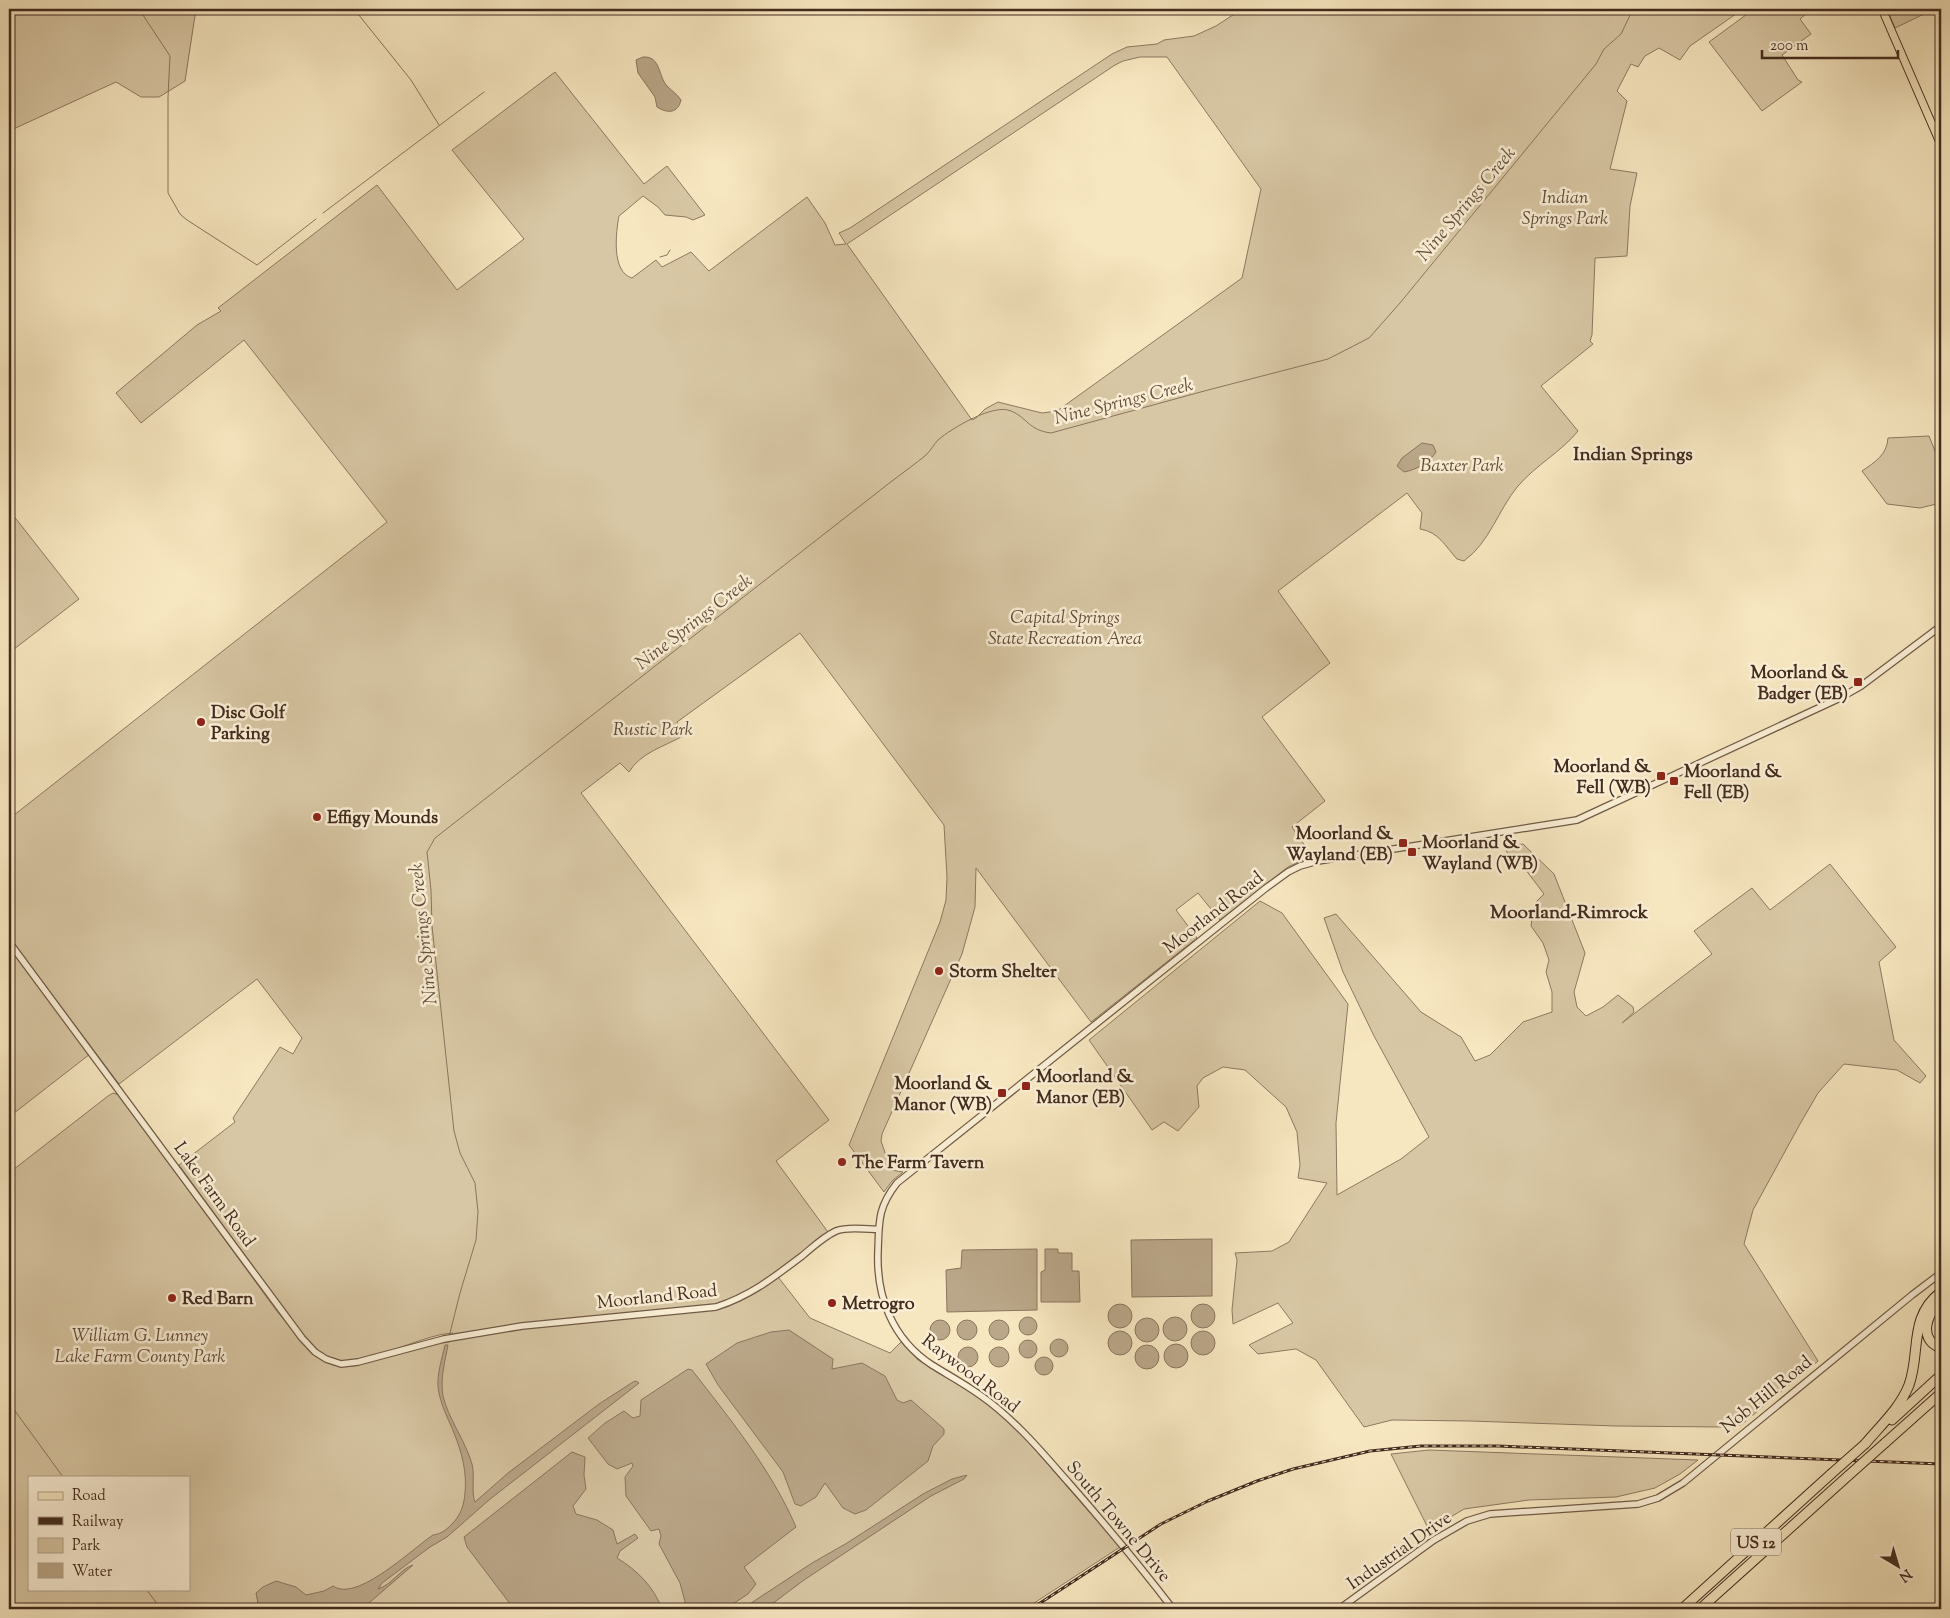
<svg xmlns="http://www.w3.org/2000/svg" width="1950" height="1618" font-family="'Sorts Mill Goudy',serif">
<rect width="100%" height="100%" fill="#f7e7c0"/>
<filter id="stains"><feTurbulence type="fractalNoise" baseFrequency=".004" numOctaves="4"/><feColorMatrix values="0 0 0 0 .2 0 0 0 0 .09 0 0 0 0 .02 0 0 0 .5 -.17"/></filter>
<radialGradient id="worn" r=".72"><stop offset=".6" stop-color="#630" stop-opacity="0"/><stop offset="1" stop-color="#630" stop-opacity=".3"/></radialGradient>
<path fill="#d8c7a4" stroke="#8e7961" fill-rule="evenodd" d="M9 9H196L185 81 159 97H141L116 82 9 131Z
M1242 9H1743L1690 46 1680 60 1659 48 1645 56 1638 67 1631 64 1617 91 1627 101 1610 169 1637 173 1630 206 1627 256 1595 258 1592 335 1590 341 1593 344 1541 386 1578 431C1561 452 1536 465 1518 486 1498 510 1490 542 1464 561L1457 559C1445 546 1439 532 1420 529L1422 513 1407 493 1278 591 1330 663 1262 717 1325 801 1292 827 1312 856 1288 867 1220 920 1198 893 1176 910 1197 938 1091 1022 976 868 975 907 962 954 882 1134 881 1141 891 1170 903 1172 892 1181 884 1192 849 1145 940 922 946 900 947 877 944 825 800 633 677 722 683 736C665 746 640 753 629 772L620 763 581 793 829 1120 776 1161 828 1232 775 1273 810 1318 890 1353 901 1342 918 1360 975 1395 990 1405 1016 1428 1120 1547 1025 1609H9V1173L108 1096 113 1093 119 1095 276 1310 306 1347 315 1356 333 1365 354 1366 429 1345 449 1342 453 1333C417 1335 366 1369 333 1359 322 1356 314 1348 306 1339L179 1165 235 1122 233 1118 280 1047 293 1054 302 1038 257 979 119 1084 9 937V819L387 522 244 340 141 423 116 393 197 325 221 311 218 308 377 185 457 290 524 239 452 150 555 72 644 184 667 166 705 215 693 220 686 217 665 215 658 207 643 196 619 216C616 232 611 272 632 278L656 260 662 267 691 252 709 271 807 197 825 223 835 245 846 244 839 233 850 228 1112 54 1127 47 1157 44 1164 40 1194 36 1216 26ZM1140 57H1167L1261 189 1242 278 1057 411 1042 413 998 402 985 409 976 418 972 420 847 244 1115 65 1123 61ZM29 1477H189V1589H29Z
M1754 9H1812L1800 19 1811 34 1782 55 1798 80 1802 82 1762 111 1709 42Z
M1887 9H1924L1926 13 1895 28Z
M1929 436 1941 466V503L1920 508 1887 504 1862 471C1875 462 1887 455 1888 438Z
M9 510 79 599 9 653Z
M1523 844 1554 874 1585 953 1574 992 1577 1007 1586 1016 1603 1007 1618 995 1633 1007 1634 1012 1622 1023 1712 954 1694 931 1752 888 1770 910 1830 864 1896 947 1879 962 1894 1040 1926 1076 1920 1083 1897 1070 1844 1064 1818 1093 1800 1124 1753 1210 1744 1244 1818 1361 1741 1425 1722 1427 1616 1426 1470 1421 1392 1420 1364 1427 1316 1360 1296 1349 1258 1354 1249 1345 1293 1323 1278 1303 1233 1324 1232 1310 1237 1260 1235 1253 1272 1251 1289 1242 1327 1183 1298 1178 1300 1165 1297 1132 1286 1107 1245 1070 1223 1067 1203 1078 1197 1086 1199 1107 1178 1131 1164 1122 1152 1130 1089 1040 1260 901 1282 913 1348 1004 1336 1123 1337 1195 1401 1159 1429 1137 1374 1036 1343 972 1324 918 1336 914 1421 1012 1461 1037 1475 1061 1490 1055 1523 1022 1552 1012V992L1546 972 1549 960 1543 943 1531 926 1534 904 1544 894 1519 861 1510 858 1504 846Z
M9 945 90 1054 9 1117Z
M1429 1450 1698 1460 1680 1474 1655 1488 1616 1497 1529 1500 1464 1509 1429 1530 1391 1454Z"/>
<path fill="#baa789" stroke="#8a755e" d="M643 57C661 56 658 76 667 86 672 91 677 94 681 100 678 113 668 114 657 107L655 97 638 73 636 60Z
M1422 443 1433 445 1436 452C1430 462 1416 470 1404 472L1397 466 1402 458Z
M1212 1239V1296L1132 1297 1131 1240Z
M1037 1249V1310L947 1312 946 1270 961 1268 962 1250Z
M1045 1249H1058V1253H1072V1271H1079L1080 1302H1041V1272L1045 1270Z
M1191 1316a12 12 0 1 1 24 0a12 12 0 1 1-24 0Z
M1108 1316a12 12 0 1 1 24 0a12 12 0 1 1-24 0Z
M1019 1326a9 9 0 1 1 18 0a9 9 0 1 1-18 0Z
M1163 1329a12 12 0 1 1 24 0a12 12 0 1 1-24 0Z
M1135 1330a12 12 0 1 1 24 0a12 12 0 1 1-24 0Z
M930 1330a10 10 0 1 1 20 0a10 10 0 1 1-20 0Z
M989 1330a10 10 0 1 1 20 0a10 10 0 1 1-20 0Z
M957 1330a10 10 0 1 1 20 0a10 10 0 1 1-20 0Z
M789 1330 833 1359 832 1369 862 1363 885 1376 897 1400 903 1403 911 1400 944 1429V1434L933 1446 928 1461 866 1510 855 1514 843 1508 825 1483 816 1497 801 1506 795 1504 783 1472 718 1385 706 1364 737 1343 771 1332Z
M1108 1343a12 12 0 1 1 24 0a12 12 0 1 1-24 0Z
M1191 1343a12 12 0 1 1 24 0a12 12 0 1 1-24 0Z
M1050 1348a9 9 0 1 1 18 0a9 9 0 1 1-18 0Z
M1019 1349a9 9 0 1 1 18 0a9 9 0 1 1-18 0Z
M1164 1356a12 12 0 1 1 24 0a12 12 0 1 1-24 0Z
M1135 1357a12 12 0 1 1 24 0a12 12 0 1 1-24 0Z
M445 1345H448C445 1361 440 1379 443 1396 448 1418 465 1440 472 1464 475 1476 471 1493 475 1502L508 1473 599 1404 633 1382 636 1381 639 1383 489 1500 447 1537 430 1547 382 1583 378 1589C392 1585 400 1569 413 1565L362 1609H259L256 1593 263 1587 276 1581 296 1587 306 1595 324 1591 333 1586C357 1603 413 1548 433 1535 441 1534 446 1530 452 1524 461 1515 464 1505 465 1493 467 1472 462 1453 454 1433 448 1418 440 1404 438 1387 437 1373 442 1359 445 1345Z
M958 1357a10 10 0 1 1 20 0a10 10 0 1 1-20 0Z
M989 1357a10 10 0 1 1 20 0a10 10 0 1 1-20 0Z
M1035 1366a9 9 0 1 1 18 0a9 9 0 1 1-18 0Z
M688 1369 692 1370C730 1419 771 1469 796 1527L744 1567 756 1584 748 1594 725 1609H687L680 1583 659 1544 661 1536 659 1529 651 1531 626 1496 625 1477 633 1466 632 1463 617 1469 608 1464 588 1438 605 1423 624 1411 633 1418 640 1416 641 1400Z
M572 1452 585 1457 584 1475 586 1489 573 1506 576 1514 597 1520 613 1530 617 1544 635 1534 638 1538 620 1551 617 1558C637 1570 654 1587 662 1609H514L467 1547 464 1537Z
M967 1475 964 1479 931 1496 804 1580 772 1604 770 1609H742L812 1563 847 1543 923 1494 952 1479Z"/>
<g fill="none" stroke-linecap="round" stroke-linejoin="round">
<path stroke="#8a755e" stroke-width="1" d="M139 9 170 56 168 97V193L180 214 187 220 257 265 316 219
M354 9 411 80 439 125
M323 213 484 92
M660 257 667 255 670 250
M449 1337 460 1293 476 1240 478 1212 475 1183 460 1153 454 1131 432 926 431 890 427 852 435 838 892 481C904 472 915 464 926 455 931 450 934 444 938 440 952 428 994 403 1011 411 1028 418 1028 430 1051 433L1208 390 1328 359 1369 338 1400 303 1596 64 1604 49 1621 34 1633 9
M10 1404 63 1477
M146 1589 161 1609"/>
<defs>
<path id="minor" d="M9 942 302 1338 315 1352 326 1359 341 1364 358 1362 444 1339 522 1326 716 1307C750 1296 773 1278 802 1256 813 1247 823 1237 836 1231 849 1226 865 1230 879 1229
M1173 1609C1140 1566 1105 1524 1069 1483 1054 1466 1039 1448 1023 1432 1010 1419 996 1406 980 1395 965 1384 948 1375 932 1365 892 1339 876 1296 878 1251 879 1221 878 1207 897 1183L1266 888 1288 872 1300 866 1318 861 1577 820 1840 698 1861 686 1941 626
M1339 1609 1434 1540 1467 1521 1490 1514 1638 1504 1658 1498 1683 1483 1912 1295 1941 1273"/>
<path id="major" d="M1882 9 1941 145"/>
<path id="highway" d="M1941 1300C1927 1314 1917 1339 1941 1348
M1892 1420 1941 1375
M1885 1443 1941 1393
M1865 1444C1881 1425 1900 1408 1909 1385 1921 1352 1908 1317 1941 1292
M1682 1609 1831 1474
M1700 1609 1849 1475"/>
</defs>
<use href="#minor" stroke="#705a46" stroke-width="8"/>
<use href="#major" stroke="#432b1e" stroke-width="9"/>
<use href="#highway" stroke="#432b1e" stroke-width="11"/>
<use href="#minor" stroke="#faefd6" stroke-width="5.5"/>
<use href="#major" stroke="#f7e7c0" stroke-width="7"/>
<use href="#highway" stroke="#f7e7c0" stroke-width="9"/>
<defs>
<path id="rail" d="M1031 1609 1161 1524 1208 1501 1257 1481 1293 1469 1370 1451 1421 1446H1498L1941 1464"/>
</defs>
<use href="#rail" stroke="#432b1e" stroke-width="3"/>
<use href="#rail" stroke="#faefd6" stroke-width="1" stroke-dasharray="4" stroke-linecap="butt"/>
<defs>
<path id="highway-bridge" d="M1831 1474 1865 1444
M1849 1475 1885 1443"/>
</defs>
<use href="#highway-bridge" stroke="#432b1e" stroke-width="11" stroke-linecap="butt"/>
<use href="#highway-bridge" stroke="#f7e7c0" stroke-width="9"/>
</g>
<g fill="#8f2418" stroke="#faefd6" stroke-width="2">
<rect x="1853" y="677" width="10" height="10" rx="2.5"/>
<circle cx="201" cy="722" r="5"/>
<rect x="1656" y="771" width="10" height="10" rx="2.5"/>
<rect x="1669" y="776" width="10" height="10" rx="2.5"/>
<circle cx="317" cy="817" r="5"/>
<rect x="1398" y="838" width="10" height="10" rx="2.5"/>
<rect x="1407" y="847" width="10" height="10" rx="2.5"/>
<circle cx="939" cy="971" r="5"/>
<rect x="1021" y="1081" width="10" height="10" rx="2.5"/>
<rect x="997" y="1088" width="10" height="10" rx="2.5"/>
<circle cx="842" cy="1162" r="5"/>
<circle cx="172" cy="1298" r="5"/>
<circle cx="832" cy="1303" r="5"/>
</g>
<g text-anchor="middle" stroke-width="5" stroke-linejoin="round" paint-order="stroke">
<rect fill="#faefd6" stroke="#7a6655" stroke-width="1" x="1731" y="1528.5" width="50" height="27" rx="4"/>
<g font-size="16" font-weight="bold" fill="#432b1e">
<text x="1756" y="1548">US 12</text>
</g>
<g font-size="18" font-style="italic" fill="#614a39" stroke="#faefd6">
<text x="1565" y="203">Indian<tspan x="1565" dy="21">Springs Park</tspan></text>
<text x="1462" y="471">Baxter Park</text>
<text x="1065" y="623">Capital Springs<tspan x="1065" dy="21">State Recreation Area</tspan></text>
<text x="653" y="735">Rustic Park</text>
<text x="140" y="1341">William G. Lunney<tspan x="140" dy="21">Lake Farm County Park</tspan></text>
</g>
<g font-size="18" font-weight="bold" fill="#432b1e" stroke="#faefd6" text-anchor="start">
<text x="1848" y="678" text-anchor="end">Moorland &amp;<tspan x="1848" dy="21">Badger (EB)</tspan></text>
<text x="211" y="718">Disc Golf<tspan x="211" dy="21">Parking</tspan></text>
<text x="1651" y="772" text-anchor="end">Moorland &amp;<tspan x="1651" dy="21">Fell (WB)</tspan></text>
<text x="1684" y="777">Moorland &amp;<tspan x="1684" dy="21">Fell (EB)</tspan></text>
<text x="327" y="823">Effigy Mounds</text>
<text x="1393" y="839" text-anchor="end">Moorland &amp;<tspan x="1393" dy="21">Wayland (EB)</tspan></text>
<text x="1422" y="848">Moorland &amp;<tspan x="1422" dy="21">Wayland (WB)</tspan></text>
<text x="949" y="977">Storm Shelter</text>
<text x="1036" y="1082">Moorland &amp;<tspan x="1036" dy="21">Manor (EB)</tspan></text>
<text x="992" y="1089" text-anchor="end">Moorland &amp;<tspan x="992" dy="21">Manor (WB)</tspan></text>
<text x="852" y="1168">The Farm Tavern</text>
<text x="182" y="1304">Red Barn</text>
<text x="842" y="1309">Metrogro</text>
</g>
<g font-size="18" fill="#432b1e" stroke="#faefd6">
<text transform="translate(1213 912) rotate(-38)" y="6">Moorland Road</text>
<text transform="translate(215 1194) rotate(54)" y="6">Lake Farm Road</text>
<text transform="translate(657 1296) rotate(-6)" y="6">Moorland Road</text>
<text transform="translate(971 1373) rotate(37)" y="6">Raywood Road</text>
<text transform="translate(1766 1394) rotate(-39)" y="6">Nob Hill Road</text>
<text transform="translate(1119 1521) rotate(50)" y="6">South Towne Drive</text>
<text transform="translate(1399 1550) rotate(-35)" y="6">Industrial Drive</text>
</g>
<g font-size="19" font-style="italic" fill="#67503e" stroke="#faefd6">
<text transform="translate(1465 203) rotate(-50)" y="7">Nine Springs Creek</text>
<text transform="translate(1123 400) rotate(-14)" y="7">Nine Springs Creek</text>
<text transform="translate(693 621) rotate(-38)" y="7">Nine Springs Creek</text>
<text transform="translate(422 934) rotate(-96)" y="7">Nine Springs Creek</text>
</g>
<g font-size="19" font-weight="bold" fill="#432b1e" stroke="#faefd6">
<text x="1633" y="460">Indian Springs</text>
<text x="1569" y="918">Moorland-Rimrock</text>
</g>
</g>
<rect width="1950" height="1618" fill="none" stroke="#f7e7c0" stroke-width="30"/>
<rect x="10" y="10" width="1930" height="1598" fill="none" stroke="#432b1e" stroke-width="2.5"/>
<rect x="15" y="15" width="1920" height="1588" fill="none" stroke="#432b1e"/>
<rect x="28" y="1476" width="162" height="115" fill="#faefd6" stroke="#b1a18c"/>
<rect x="38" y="1492" width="25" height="8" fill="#f7e7c0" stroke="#b1a18c"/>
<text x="72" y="1500" font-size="15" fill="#432b1e">Road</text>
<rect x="38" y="1517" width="25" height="8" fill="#432b1e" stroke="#b1a18c"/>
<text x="72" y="1526" font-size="15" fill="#432b1e">Railway</text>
<rect x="38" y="1538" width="25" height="15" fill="#d8c7a4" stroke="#b1a18c"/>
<text x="72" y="1550" font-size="15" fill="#432b1e">Park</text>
<rect x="38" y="1563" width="25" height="15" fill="#baa789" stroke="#b1a18c"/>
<text x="72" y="1576" font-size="15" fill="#432b1e">Water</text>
<g transform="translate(1898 1566) rotate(142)" stroke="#faefd6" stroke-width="4" paint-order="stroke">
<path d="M0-4L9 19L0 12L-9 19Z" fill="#432b1e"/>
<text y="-8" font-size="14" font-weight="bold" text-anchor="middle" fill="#432b1e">N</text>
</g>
<path d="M1762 50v8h136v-8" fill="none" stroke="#432b1e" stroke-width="2.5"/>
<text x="1770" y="50" font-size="15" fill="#432b1e" stroke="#faefd6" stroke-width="4" paint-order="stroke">200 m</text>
<rect width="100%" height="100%" filter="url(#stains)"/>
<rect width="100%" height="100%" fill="url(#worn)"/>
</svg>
